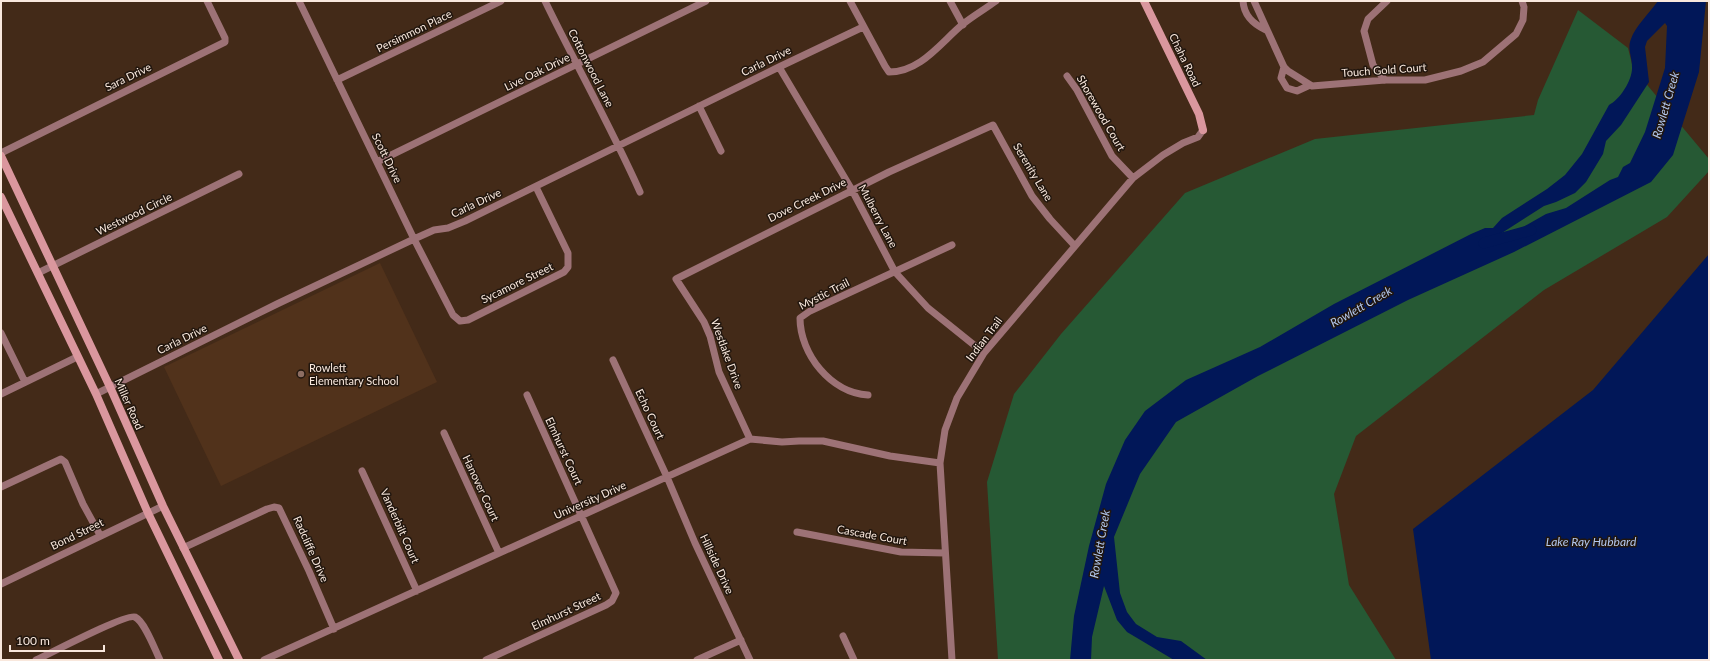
<svg xmlns="http://www.w3.org/2000/svg" width="1710" height="661" font-family="Lato,sans-serif">
<rect width="100%" height="100%" fill="#432a18"/>
<path fill="#51321b" d="M 380,263 L 437,382 L 221,486 L 164,367 Z"/>
<path fill="#265934" d="M 1578,10 L 1628,48 L 1633,68 L 1709,159 L 1709,171 L 1667,217 L 1544,290 L 1356,436 L 1334,494 L 1349,585 L 1396,660 L 998,660 L 987,482 L 1014,394 L 1061,334 L 1185,193 L 1315,139 L 1534,115 L 1538,100 Z"/>
<path fill="#011758" fill-rule="evenodd" d="M 1658,1 L 1706,1 L 1699,72 L 1673,155 L 1651,182 L 1514,252 L 1408,300 L 1258,376 L 1176,422 L 1140,474 L 1114,537 L 1120,593 L 1127,612 L 1136,624 L 1157,637 L 1181,641 L 1207,660 L 1174,660 L 1127,632 L 1117,620 L 1104,586 L 1092,637 L 1091,660 L 1070,660 L 1074,616 L 1089,546 L 1106,484 L 1125,440 L 1145,411 L 1186,380 L 1260,347 L 1334,304 L 1471,234 L 1485,228 L 1493,228 L 1502,218 L 1547,189 L 1565,175 L 1582,154 L 1609,105 C 1620,100 1633,79 1632,67 C 1632,56 1627,49 1631,39 C 1635,27 1650,12 1658,1 ZM 1665,23 L 1667,26 L 1665,68 L 1645,132 L 1630,163 L 1623,167 L 1618,177 L 1610,180 L 1566,208 L 1546,214 L 1518,230 L 1517,237 L 1513,239 L 1494,238 L 1544,206 L 1556,202 L 1575,193 L 1586,182 L 1603,154 L 1606,141 L 1621,125 L 1649,82 L 1645,47 L 1647,41 Z
M 1709,254 L 1709,660 L 1431,660 L 1413,529 L 1593,390 Z"/>
<g fill="none" stroke-linecap="round" stroke-linejoin="round">
<path stroke="#011758" stroke-width="11" d="M 1484,243 L 1531,230"/>
<path stroke="#9d7276" stroke-width="7" d="M 299,1 L 414,239 L 453,315 L 460,321 L 468,320 L 564,272 L 568,267 L 568,253 L 536,187
M 545,1 C 576,65 611,127 640,192
M 850,1 L 885,66 L 889,72 C 921,72 941,42 963,24 C 973,16 985,9 996,1
M 950,1 L 963,25
M 1243,1 C 1244,16 1253,24 1266,30
M 1254,1 L 1284,67 L 1288,71 L 1312,86 L 1385,80 L 1425,80 L 1461,71 L 1483,62 L 1516,34 L 1523,20 L 1524,7 L 1522,1
M 779,67 L 852,190 L 895,272 L 928,308 L 984,353
M 1284,67 L 1281,78 L 1287,88 L 1297,91 L 1310,85
M 1067,76 L 1077,90 L 1112,156 L 1133,178
M 337,80 L 501,1
M 1385,80 L 1373,65 L 1364,31 L 1368,19 L 1387,1
M 699,106 L 721,151
M 1,153 L 225,42 L 225,38 L 207,1
M 377,162 L 706,1
M 38,273 L 239,174
M 1,333 L 25,382
M 613,360 L 667,477 L 695,543 L 750,660
M 1,394 L 77,357
M 96,394 L 277,304 L 414,239 L 434,230 L 448,228 L 465,221 L 779,67 L 863,27
M 868,395 C 831,393 800,354 800,318 L 810,311 L 952,245
M 444,433 L 499,553
M 750,439 L 719,372 L 710,336 L 704,322 L 676,279 L 889,172 L 993,125 L 1032,196 L 1050,219 L 1074,245
M 362,471 L 417,591
M 1,487 L 61,459 L 65,462 L 83,504 L 100,535
M 797,532 L 901,552 L 945,553
M 183,548 L 267,509 L 274,507 L 279,508 L 309,571 L 334,629
M 1,584 L 163,506
M 843,636 L 854,660
M 36,660 C 49,654 127,613 135,617 C 145,622 155,650 160,660
M 264,660 L 750,439 L 782,442 L 799,441 L 823,441 L 890,456 L 940,463
M 486,660 L 606,605 L 612,601 L 616,593 L 527,395
M 697,660 L 741,640
M 952,660 L 940,463 L 945,430 L 957,398 L 984,353 L 1133,178 L 1163,155 L 1183,143 L 1198,137 L 1203,130"/>
<path stroke="#da979e" stroke-width="8" d="M 1144,1 L 1199,114 L 1203,130
M 1,156 L 110,387 L 163,506 L 239,660
M 1,197 L 96,394 L 148,513 L 219,660"/>
</g>
<circle fill="#8d6e63" stroke="#21160e" stroke-width="1.5" cx="301" cy="374" r="4"/>
<g text-anchor="middle" stroke-width="3" stroke-linejoin="round" paint-order="stroke">
<g font-size="11" fill="#f9e8dd" stroke="#21160e">
<text transform="translate(414 31) rotate(-26)" y="4">Persimmon Place</text>
<text transform="translate(1185 60) rotate(64)" y="4">Chaha Road</text>
<text transform="translate(766 61) rotate(-26)" y="4">Carla Drive</text>
<text transform="translate(591 68) rotate(63)" y="4">Cottonwood Lane</text>
<text transform="translate(1384 70) rotate(-4)" y="4">Touch Gold Court</text>
<text transform="translate(537 72) rotate(-26)" y="4">Live Oak Drive</text>
<text transform="translate(128 77) rotate(-26)" y="4">Sara Drive</text>
<text transform="translate(1101 113) rotate(60)" y="4">Shorewood Court</text>
<text transform="translate(387 158) rotate(64)" y="4">Scott Drive</text>
<text transform="translate(1033 172) rotate(59)" y="4">Serenity Lane</text>
<text transform="translate(807 200) rotate(-26)" y="4">Dove Creek Drive</text>
<text transform="translate(476 203) rotate(-25)" y="4">Carla Drive</text>
<text transform="translate(134 214) rotate(-26)" y="4">Westwood Circle</text>
<text transform="translate(878 216) rotate(62)" y="4">Mulberry Lane</text>
<text transform="translate(517 283) rotate(-26)" y="4">Sycamore Street</text>
<text transform="translate(824 294) rotate(-27)" y="4">Mystic Trail</text>
<text transform="translate(182 339) rotate(-26)" y="4">Carla Drive</text>
<text transform="translate(984 339) rotate(-53)" y="4">Indian Trail</text>
<text transform="translate(727 354) rotate(70)" y="4">Westlake Drive</text>
<text transform="translate(129 404) rotate(66)" y="4">Miller Road</text>
<text transform="translate(650 414) rotate(65)" y="4">Echo Court</text>
<text transform="translate(564 451) rotate(65)" y="4">Elmhurst Court</text>
<text transform="translate(481 488) rotate(65)" y="4">Hanover Court</text>
<text transform="translate(590 500) rotate(-24)" y="4">University Drive</text>
<text transform="translate(400 526) rotate(66)" y="4">Vanderbilt Court</text>
<text transform="translate(77 534) rotate(-26)" y="4">Bond Street</text>
<text transform="translate(872 535) rotate(10)" y="4">Cascade Court</text>
<text transform="translate(311 549) rotate(66)" y="4">Radcliffe Drive</text>
<text transform="translate(717 564) rotate(65)" y="4">Hillside Drive</text>
<text transform="translate(566 611) rotate(-25)" y="4">Elmhurst Street</text>
</g>
<g font-size="11" fill="#f9e8dd" stroke="#21160e" text-anchor="start">
<text x="309" y="372">Rowlett<tspan x="309" dy="13">Elementary School</tspan></text>
</g>
<g font-size="12" font-style="italic" fill="#b2c7ee" stroke="#21160e">
<text transform="translate(1666 105) rotate(-74)" y="4">Rowlett Creek</text>
<text transform="translate(1361 307) rotate(-30)" y="4">Rowlett Creek</text>
<text x="1591" y="546">Lake Ray Hubbard</text>
<text transform="translate(1100 544) rotate(-80)" y="4">Rowlett Creek</text>
</g>
</g>
<rect width="1710" height="661" fill="none" stroke="#f9e8dd" stroke-width="4"/>
<path d="M10 645v6h94v-6" fill="none" stroke="#f9e8dd" stroke-width="2"/>
<text x="16" y="645" font-size="12" fill="#f9e8dd" stroke="#21160e" stroke-width="3" paint-order="stroke">100 m</text>
</svg>
